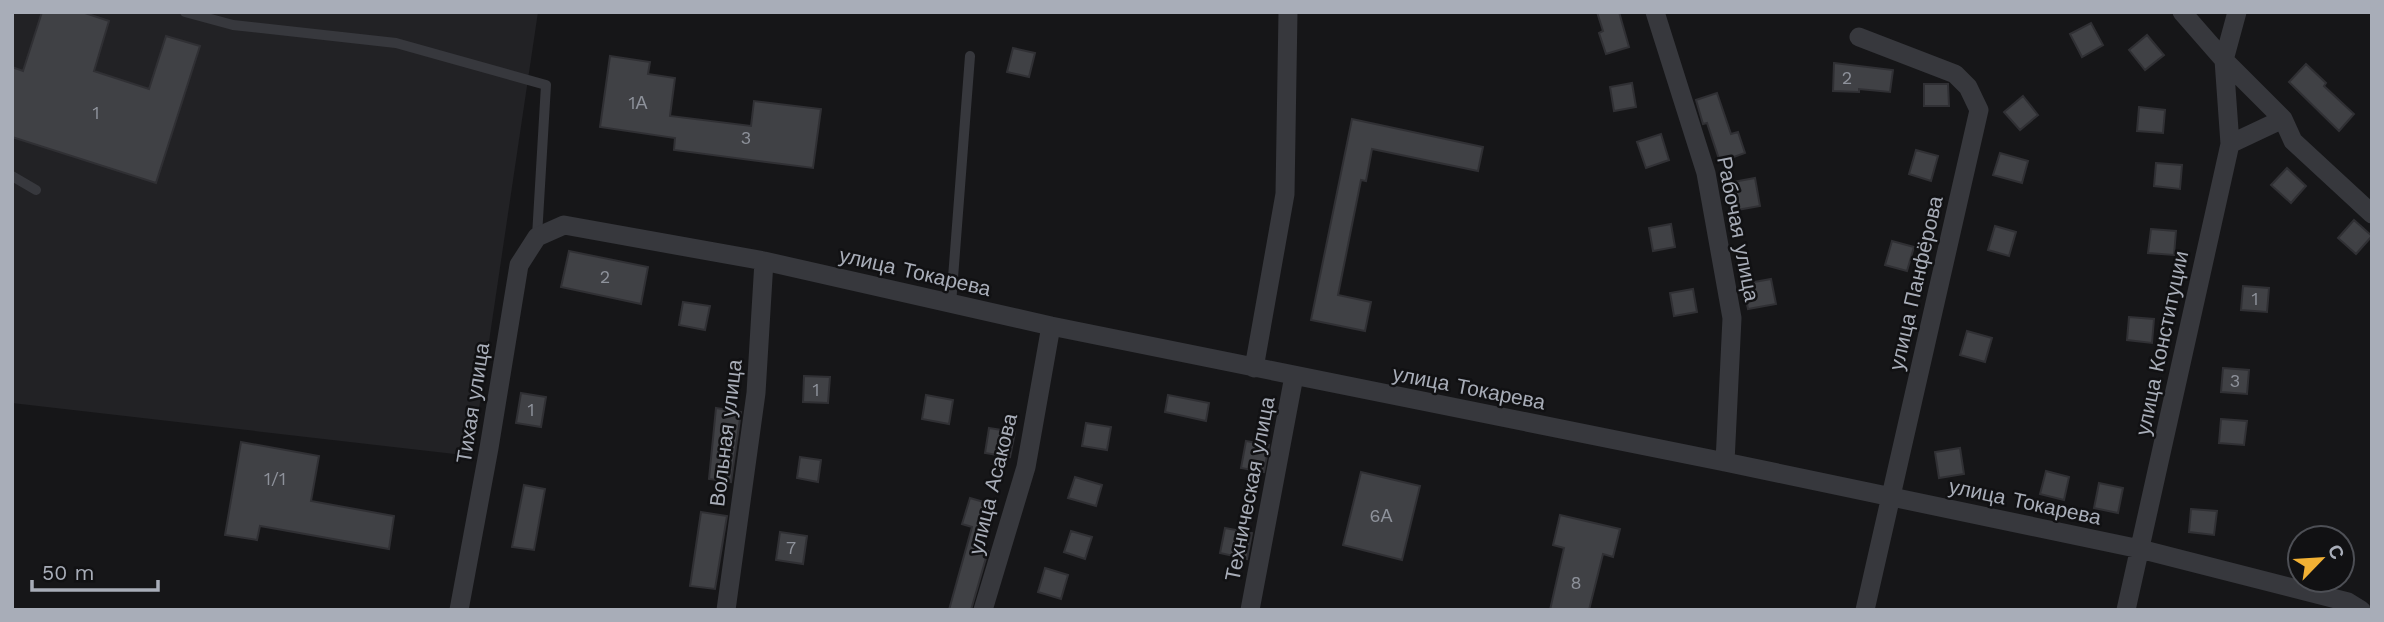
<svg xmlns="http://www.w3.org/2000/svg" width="2384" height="622" font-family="'Work Sans',sans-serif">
<rect width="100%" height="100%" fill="#161618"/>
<path fill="#222225" d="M 12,12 L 538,12 L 472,456 L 12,403 Z"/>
<path fill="#404145" stroke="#303034" stroke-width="2" d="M 42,12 L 82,12 L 109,21 L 94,71 L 149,89 L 166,36 L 200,46 L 156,183 L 12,137 L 12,67 L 23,71 Z
M 1597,12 L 1619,12 L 1629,47 L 1606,54 L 1599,33 L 1603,31 Z
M 2091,23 L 2103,45 L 2082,57 L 2070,34 Z
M 2147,35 L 2164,55 L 2145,70 L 2129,50 Z
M 1013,48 L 1035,53 L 1029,77 L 1007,72 Z
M 610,56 L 650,62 L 648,74 L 675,78 L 670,116 L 751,126 L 754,101 L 821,109 L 813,168 L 674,150 L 675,138 L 600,127 Z
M 1834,63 L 1893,70 L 1890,92 L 1859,89 L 1859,92 L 1833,91 Z
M 2306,64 L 2326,83 L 2324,86 L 2354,114 L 2339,131 L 2289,82 Z
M 1632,83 L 1636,107 L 1614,111 L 1610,87 Z
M 1924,84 L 1948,84 L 1949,106 L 1924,106 Z
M 1717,93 L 1731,134 L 1738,132 L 1745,153 L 1720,162 L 1707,123 L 1703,124 L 1696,100 Z
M 2023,96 L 2038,115 L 2020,130 L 2004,112 Z
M 2139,107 L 2165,110 L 2163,133 L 2137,131 Z
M 1352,119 L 1483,147 L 1478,171 L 1372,149 L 1366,181 L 1361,180 L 1338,295 L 1371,302 L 1365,331 L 1311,320 Z
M 1661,134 L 1669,160 L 1646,168 L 1637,142 Z
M 1916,150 L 1938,156 L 1931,181 L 1909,174 Z
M 2000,153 L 2028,161 L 2022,183 L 1993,175 Z
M 2156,163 L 2182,165 L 2180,189 L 2154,186 Z
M 2287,168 L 2306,186 L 2291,203 L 2271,185 Z
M 1755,178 L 1760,206 L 1737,210 L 1733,182 Z
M 2354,220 L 2372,236 L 2356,254 L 2338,238 Z
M 1671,224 L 1675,247 L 1653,251 L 1649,228 Z
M 1995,226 L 2016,232 L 2009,256 L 1988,250 Z
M 2151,229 L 2176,231 L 2174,255 L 2148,253 Z
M 1892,241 L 1914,247 L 1907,271 L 1885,265 Z
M 569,251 L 648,267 L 641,304 L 561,287 Z
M 1771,279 L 1776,304 L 1748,309 L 1743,284 Z
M 2243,286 L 2269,288 L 2267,312 L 2241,310 Z
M 1693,289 L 1697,312 L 1674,316 L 1670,293 Z
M 683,302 L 710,306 L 705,330 L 679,325 Z
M 2129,317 L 2154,319 L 2152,343 L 2127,340 Z
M 1967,331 L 1992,338 L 1985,362 L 1960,355 Z
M 2223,368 L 2249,370 L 2247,394 L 2221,392 Z
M 804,376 L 830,377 L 828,403 L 803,402 Z
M 521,393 L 546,397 L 541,427 L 516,423 Z
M 926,395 L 953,400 L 949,424 L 922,419 Z
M 1168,395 L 1209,403 L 1206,421 L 1165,412 Z
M 716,408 L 741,412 L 731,482 L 709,479 Z
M 2221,419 L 2247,421 L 2244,445 L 2219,443 Z
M 1086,423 L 1111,427 L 1107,450 L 1082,446 Z
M 989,428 L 1015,432 L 1010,457 L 985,453 Z
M 1246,441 L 1269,445 L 1264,472 L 1241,468 Z
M 241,442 L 319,456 L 311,501 L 394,516 L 389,549 L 260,526 L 257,540 L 225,535 Z
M 1960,448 L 1964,474 L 1939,478 L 1935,452 Z
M 800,457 L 821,460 L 818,482 L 797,478 Z
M 2046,471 L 2069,477 L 2064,500 L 2040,494 Z
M 1361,472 L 1420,486 L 1402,560 L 1343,545 Z
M 1075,477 L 1102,485 L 1096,506 L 1068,498 Z
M 2099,483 L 2123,488 L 2118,513 L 2094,508 Z
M 524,485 L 545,489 L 534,550 L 512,547 Z
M 970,498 L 994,505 L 981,548 L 988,551 L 971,610 L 949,610 L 972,527 L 962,524 Z
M 2191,509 L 2217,511 L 2214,535 L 2189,532 Z
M 701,512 L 727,516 L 715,589 L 690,586 Z
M 1560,515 L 1620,529 L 1613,557 L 1603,554 L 1589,610 L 1550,610 L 1564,548 L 1553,545 Z
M 1225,528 L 1252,533 L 1247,559 L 1220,553 Z
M 1071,531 L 1092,537 L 1085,559 L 1064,552 Z
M 780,532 L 807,536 L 803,564 L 776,560 Z
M 1045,568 L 1068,575 L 1061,599 L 1038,592 Z"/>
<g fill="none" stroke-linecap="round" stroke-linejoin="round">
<path stroke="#37383d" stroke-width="10" d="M 185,12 L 233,25 L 396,43 L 546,85 L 537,236
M 12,176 L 36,190
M 951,304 L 970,56"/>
<path stroke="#37383d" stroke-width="19" d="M 1655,12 L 1706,173 L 1732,318 L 1725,462
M 2182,12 L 2224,60 L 2283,119 L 2293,141 L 2372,214
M 1859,37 L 1955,74 L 1968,87 L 1979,110 L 1865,610
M 2230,144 L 2224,60 L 2237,12
M 1254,368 L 1285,194 L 1288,12
M 459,610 L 489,448 L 519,265 L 537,237 L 564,225 L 764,261 L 1051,326 L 1725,462 L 2140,549 L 2348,602 L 2361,610
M 726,610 L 756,393 L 764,261
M 983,610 L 1026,467 L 1051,326
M 1250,610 L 1294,376
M 2126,610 L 2230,144 L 2283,119"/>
</g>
<g text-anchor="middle" stroke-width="5" stroke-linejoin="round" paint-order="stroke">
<g font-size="18" fill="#8e929b">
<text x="1847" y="84">2</text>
<text x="638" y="109">1А</text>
<text x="96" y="119">1</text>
<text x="746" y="144">3</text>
<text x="605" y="283">2</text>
<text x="2255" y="305">1</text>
<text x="2235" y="387">3</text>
<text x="816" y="396">1</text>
<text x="531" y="416">1</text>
<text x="275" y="485">1/1</text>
<text x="1381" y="522">6А</text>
<text x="791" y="554">7</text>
<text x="1576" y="589">8</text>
</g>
<g font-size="21" fill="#a8adb8" stroke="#111113">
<text transform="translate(1738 229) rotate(79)" y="7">Рабочая улица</text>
<text transform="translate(915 272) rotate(13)" y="7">улица Токарева</text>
<text transform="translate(1916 283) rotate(-77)" y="7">улица Панфёрова</text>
<text transform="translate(2162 343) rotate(-78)" y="7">улица Конституции</text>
<text transform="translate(1469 388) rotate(11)" y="7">улица Токарева</text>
<text transform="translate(473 403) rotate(-81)" y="7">Тихая улица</text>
<text transform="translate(726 433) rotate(-83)" y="7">Вольная улица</text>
<text transform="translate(993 484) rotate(-76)" y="7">улица Асакова</text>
<text transform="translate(1250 489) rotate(-79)" y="7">Техническая улица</text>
<text transform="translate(2025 502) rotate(12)" y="7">улица Токарева</text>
</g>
</g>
<rect width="2384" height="622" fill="none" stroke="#a8adb8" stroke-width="28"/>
<g transform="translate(2321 559) rotate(65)"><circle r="33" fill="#111113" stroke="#4d4f55" stroke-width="2"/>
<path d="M0-5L12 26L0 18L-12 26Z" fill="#f2b134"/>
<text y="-10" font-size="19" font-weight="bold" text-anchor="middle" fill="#a8adb8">С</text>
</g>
<path d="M32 580v10h126v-10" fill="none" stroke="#a8adb8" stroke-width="3.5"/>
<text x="42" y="580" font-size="21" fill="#a8adb8" stroke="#111113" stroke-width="5" paint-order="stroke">50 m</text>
</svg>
